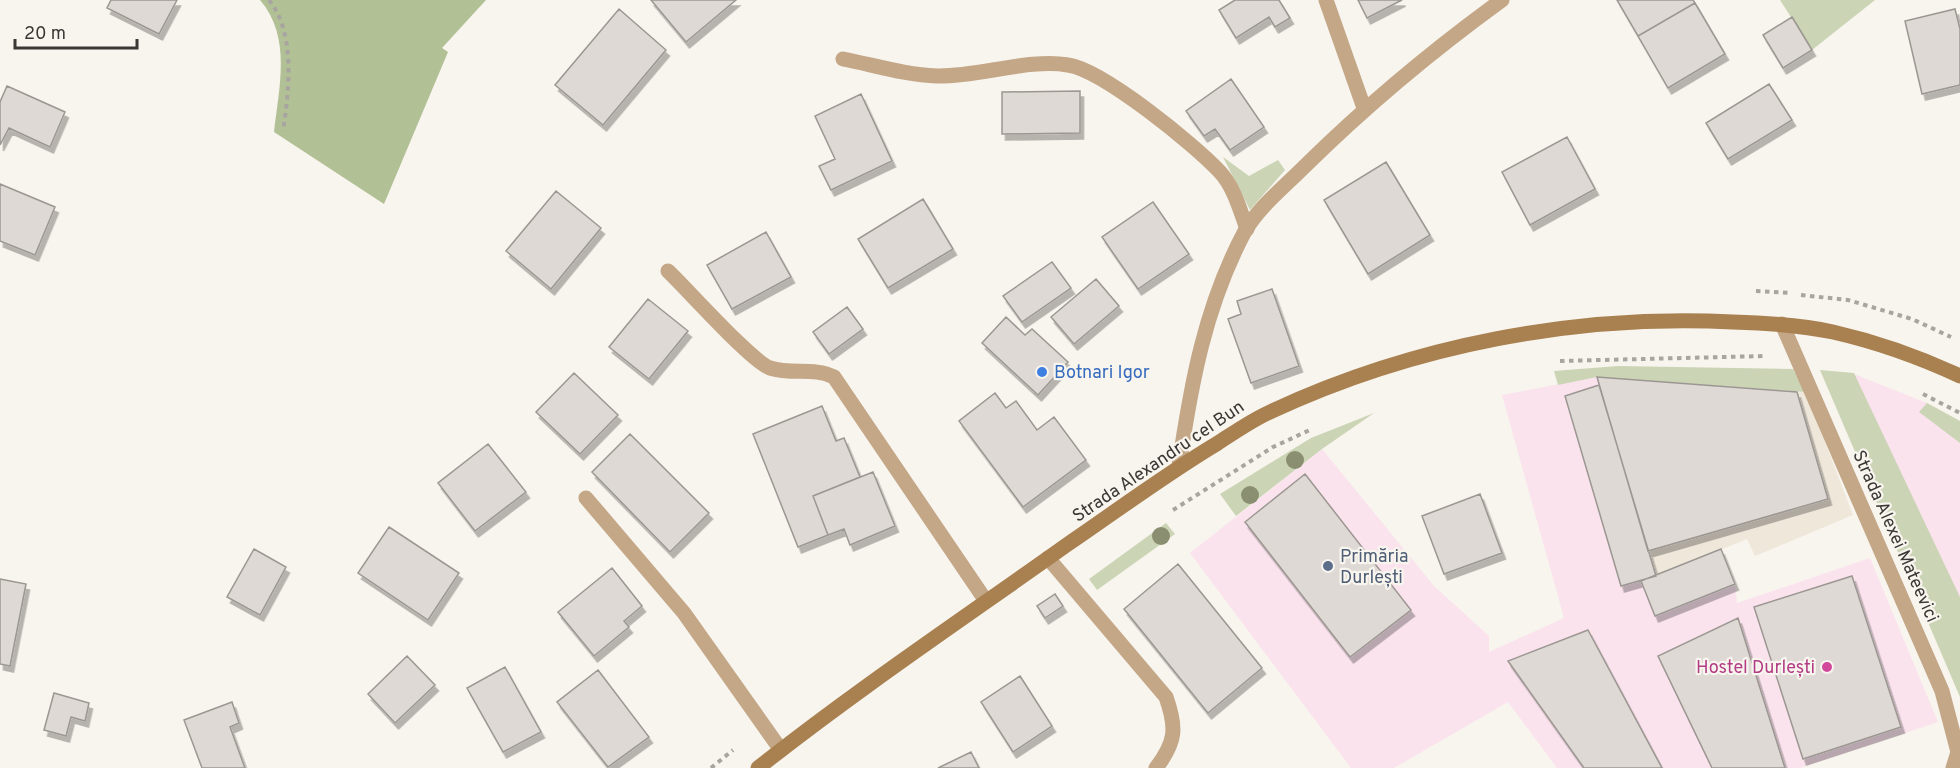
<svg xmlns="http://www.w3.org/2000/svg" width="1960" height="768" font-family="Overpass,sans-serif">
<defs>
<filter id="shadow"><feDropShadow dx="3.5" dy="6" stdDeviation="0" flood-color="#0004"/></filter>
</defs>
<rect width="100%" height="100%" fill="#f8f4ee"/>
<path fill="#fbe3ee" d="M 1841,372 L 1854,374 L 1927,403 L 1960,421 L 1960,641 Z
M 1597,377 L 1721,549 L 1735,584 L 1737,603 L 1870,558 L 1938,722 L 1800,768 L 1557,768 L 1508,702 L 1394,768 L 1351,768 L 1190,553 L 1322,449 L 1434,586 L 1489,636 L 1489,652 L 1564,618 L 1502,395 Z"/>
<path fill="#efe7da" d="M 1597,377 L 1806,392 L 1853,515 L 1755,556 L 1747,539 L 1656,576 Z"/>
<path fill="#cbd5b5" d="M 1780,0 L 1875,0 L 1812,50 Z
M 1223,157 L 1249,176 L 1278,160 L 1285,170 L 1250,210 Z
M 1618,366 L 1793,369 L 1806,392 L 1597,377 L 1558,385 L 1554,371 Z
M 1820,370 L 1854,373 L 1960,597 L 1960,697 Z
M 1927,403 L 1960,421 L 1960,443 L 1919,412 Z
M 1374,413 L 1322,449 L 1236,516 L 1220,494 L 1311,438 Z
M 1166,523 L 1175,534 L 1097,590 L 1089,579 Z"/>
<path fill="#b2c095" d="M 260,0 L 486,0 L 442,48 L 448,52 L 384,204 L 274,132 C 279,88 292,37 260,0 Z"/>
<path fill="#ded9d4" stroke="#9c9792" stroke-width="1.5" filter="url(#shadow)" d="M 111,0 L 177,0 L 159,34 L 107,8 Z
M 651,0 L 736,0 L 686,42 Z
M 1235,0 L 1279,0 L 1290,18 L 1275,27 L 1269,17 L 1236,38 L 1219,10 Z
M 1358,0 L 1402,0 L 1367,18 Z
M 1617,0 L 1693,0 L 1695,3 L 1638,36 Z
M 1695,3 L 1725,54 L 1668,88 L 1638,36 Z
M 619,9 L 666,50 L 603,125 L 555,85 Z
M 1955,9 L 1960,29 L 1960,85 L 1922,94 L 1905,21 Z
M 1792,17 L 1812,50 L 1783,68 L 1763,35 Z
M 1231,79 L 1264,127 L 1230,150 L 1215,129 L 1204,136 L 1186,111 Z
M 1769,84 L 1792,120 L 1728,159 L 1706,123 Z
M 7,86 L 65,112 L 50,147 L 9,128 L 0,145 L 0,102 Z
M 1080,91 L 1080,133 L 1002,134 L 1002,92 Z
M 861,94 L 892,161 L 831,190 L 819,166 L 835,159 L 815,116 Z
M 1567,137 L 1595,189 L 1530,225 L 1502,172 Z
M 1386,162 L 1430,235 L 1368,274 L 1324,200 Z
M 0,184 L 55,207 L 35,255 L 0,241 Z
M 556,191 L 601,228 L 551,289 L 506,251 Z
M 923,199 L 953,249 L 888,288 L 858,239 Z
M 1153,202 L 1189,254 L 1138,289 L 1102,237 Z
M 766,232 L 791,277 L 732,309 L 707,265 Z
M 1052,262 L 1071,288 L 1022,322 L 1003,296 Z
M 1096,279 L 1119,306 L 1074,344 L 1051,317 Z
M 1272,289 L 1299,366 L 1251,383 L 1228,319 L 1241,314 L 1237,301 Z
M 648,299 L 688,331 L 649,379 L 609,347 Z
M 847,307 L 863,329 L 829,354 L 813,332 Z
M 1006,317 L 1025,335 L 1032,329 L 1068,362 L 1038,395 L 982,343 Z
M 574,373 L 618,415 L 580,454 L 536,412 Z
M 1597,377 L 1797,392 L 1828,499 L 1648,551 Z
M 1599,385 L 1656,576 L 1621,586 L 1565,396 Z
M 995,393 L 1006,408 L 1016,401 L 1037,430 L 1054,417 L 1086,460 L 1023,507 L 959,421 Z
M 822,406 L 836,441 L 844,438 L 860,477 L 813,496 L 828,535 L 798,547 L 753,434 Z
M 630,434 L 709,513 L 670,552 L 592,472 Z
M 488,444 L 526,492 L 475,531 L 438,483 Z
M 873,472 L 895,526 L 850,545 L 844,529 L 828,535 L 813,496 Z
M 1305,474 L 1411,610 L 1350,657 L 1245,522 Z
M 1480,494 L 1502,553 L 1444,574 L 1422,516 Z
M 389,527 L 459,573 L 428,620 L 358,573 Z
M 254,549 L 286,567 L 260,615 L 227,597 Z
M 1721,549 L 1735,584 L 1655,616 L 1641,581 Z
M 1178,564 L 1262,668 L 1208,713 L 1124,609 Z
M 612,568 L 642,606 L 624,621 L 629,627 L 594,656 L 558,612 Z
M 1852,576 L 1901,727 L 1803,759 L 1754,607 Z
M 0,579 L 26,584 L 10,666 L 0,664 Z
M 1055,594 L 1063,606 L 1045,618 L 1037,606 Z
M 1738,618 L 1785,768 L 1712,768 L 1658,656 Z
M 1588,630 L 1662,768 L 1584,768 L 1508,661 Z
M 407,656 L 435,685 L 395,723 L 368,694 Z
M 505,667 L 541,732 L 503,752 L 467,688 Z
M 598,670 L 649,737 L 608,767 L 557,702 Z
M 1020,676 L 1052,726 L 1013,752 L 981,702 Z
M 54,693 L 89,703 L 85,721 L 71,717 L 66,736 L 44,730 Z
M 232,702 L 239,723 L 230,727 L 245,768 L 202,768 L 184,720 Z
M 971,752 L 979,768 L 938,768 Z"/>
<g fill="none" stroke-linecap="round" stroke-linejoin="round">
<path stroke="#a8a5a0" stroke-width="4" stroke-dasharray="4.5 4.5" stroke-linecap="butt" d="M 269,0 C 296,33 289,92 283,131
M 1756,291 L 1790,293
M 1801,295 L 1848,300 L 1912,319 L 1951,337
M 1560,361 L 1765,356
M 1923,394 L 1960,413
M 1173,510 L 1273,447 L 1312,429
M 711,768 L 733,750"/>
<path stroke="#c3a787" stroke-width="15" d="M 1326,0 L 1364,108
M 843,59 C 874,65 905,75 937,76 C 978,77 1030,58 1068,65 C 1103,70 1195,145 1220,172 C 1234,187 1240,210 1247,229
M 668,271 C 688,290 750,360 770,368 C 792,375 814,367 834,377 L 986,601
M 586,498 L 684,613 L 781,750"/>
<path stroke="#c3a787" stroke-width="15" d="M 1782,324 L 1942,691 L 1958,752 L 1953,768
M 1179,466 C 1191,384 1205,306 1245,231 C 1259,207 1284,187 1304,167 C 1368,104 1429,53 1502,0
M 1048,558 L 1166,697 C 1177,728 1176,742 1156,768"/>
<path stroke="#a98150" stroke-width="15" d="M 758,768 C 858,689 964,618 1068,544 C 1118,510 1166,474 1218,443 C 1235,432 1252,420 1270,412 C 1413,345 1576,314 1733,322 C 1767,323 1801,325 1833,332 C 1877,342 1919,357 1960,376"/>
</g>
<g fill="#8b8f71">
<circle cx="1295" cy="460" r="9"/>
<circle cx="1250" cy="495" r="9"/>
<circle cx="1161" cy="536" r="9"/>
</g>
<circle fill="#3f7fe0" stroke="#f8f4ee" stroke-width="2" cx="1042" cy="372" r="6"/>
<circle fill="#5c6f8a" stroke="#f8f4ee" stroke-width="2" cx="1328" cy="566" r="6"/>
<circle fill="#d1479c" stroke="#f8f4ee" stroke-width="2" cx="1827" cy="667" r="6"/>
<g text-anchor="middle" stroke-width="4.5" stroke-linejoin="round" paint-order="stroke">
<g font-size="18" fill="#366cbe" stroke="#f8f4ee" text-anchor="start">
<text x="1054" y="378">Botnari Igor</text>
</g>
<g font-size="18" fill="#393835" stroke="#f8f4ee">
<text transform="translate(1158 461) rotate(-34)" y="6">Strada Alexandru cel Bun</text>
<text transform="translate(1896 536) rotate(66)" y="6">Strada Alexei Mateevici</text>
</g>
<g font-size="18" fill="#4e5e75" stroke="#f8f4ee" text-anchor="start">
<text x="1340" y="562">Primăria<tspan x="1340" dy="21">Durlești</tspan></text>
</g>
<g font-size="18" fill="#b23c85" stroke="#f8f4ee" text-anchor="end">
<text x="1815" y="673">Hostel Durlești</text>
</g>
</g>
<path d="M15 39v9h122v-9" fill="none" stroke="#393835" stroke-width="3"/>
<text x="24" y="39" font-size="18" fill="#393835" stroke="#f8f4ee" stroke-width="4.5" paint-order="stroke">20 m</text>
</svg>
